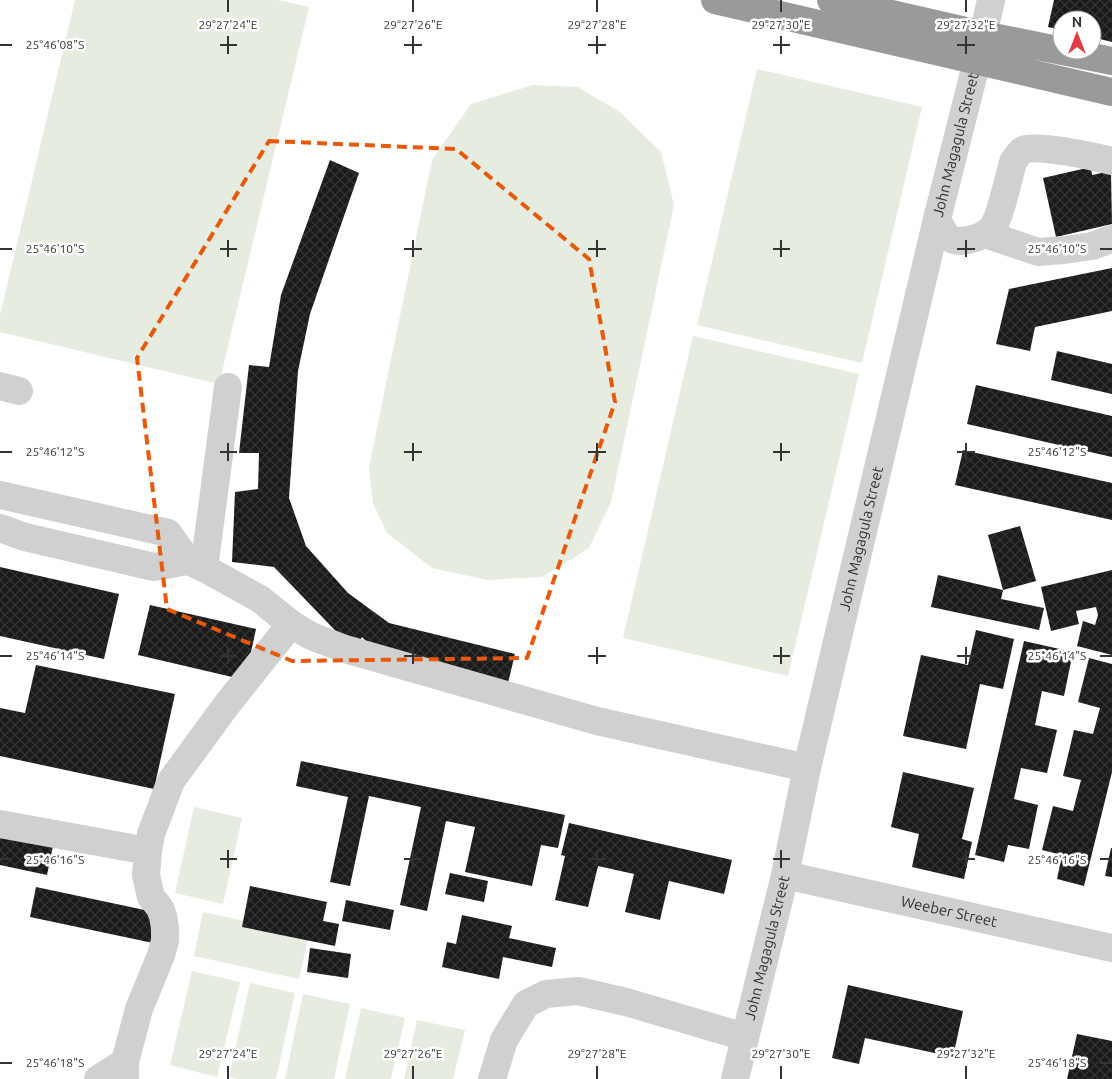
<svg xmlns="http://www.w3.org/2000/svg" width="1112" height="1079" font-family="Ubuntu,sans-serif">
<defs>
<pattern id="building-cross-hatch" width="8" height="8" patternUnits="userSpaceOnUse" patternTransform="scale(1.25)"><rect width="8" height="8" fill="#1a1a1a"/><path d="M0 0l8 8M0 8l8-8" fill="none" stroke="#333"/></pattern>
</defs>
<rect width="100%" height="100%" fill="#fff"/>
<path fill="#e6ecdf" d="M 75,0 L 278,0 L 309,7 L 219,384 L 0,332 L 0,315 Z
M 757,69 L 922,107 L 862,363 L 697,325 Z
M 533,85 L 578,87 L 620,112 L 661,152 L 674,205 L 611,502 L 589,548 L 542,577 L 487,580 L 432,568 L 387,533 L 373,503 L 369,467 L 432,160 L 471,104 Z
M 693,336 L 859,374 L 788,676 L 623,638 Z
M 194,807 L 242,818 L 223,904 L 175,893 Z
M 203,912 L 309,935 L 299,979 L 194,956 Z
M 192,971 L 240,982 L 217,1077 L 170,1065 Z
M 250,983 L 295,993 L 276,1079 L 238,1079 L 229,1077 Z
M 303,994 L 350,1004 L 334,1079 L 285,1079 Z
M 361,1008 L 405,1018 L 391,1079 L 345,1079 Z
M 417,1020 L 465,1030 L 453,1079 L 404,1079 Z"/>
<path fill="url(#building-cross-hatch)" d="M 1054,0 L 1112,0 L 1112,42 L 1092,37 L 1092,20 L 1062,20 L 1062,30 L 1048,27 Z
M 330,160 L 359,173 L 310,314 L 298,371 L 289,498 L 306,546 L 348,593 L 389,623 L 515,654 L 507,687 L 375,650 L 362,637 L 354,650 L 274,567 L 232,562 L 235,492 L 258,489 L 259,453 L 239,453 L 249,365 L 269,367 L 281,295 Z
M 1091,167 L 1092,175 L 1111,171 L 1112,224 L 1056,237 L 1043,178 Z
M 1112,268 L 1112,311 L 1035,327 L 1030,351 L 996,344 L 1009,289 Z
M 1057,351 L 1112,364 L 1112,394 L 1051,380 Z
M 976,385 L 1112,416 L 1112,457 L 967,424 Z
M 963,450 L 1112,483 L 1112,520 L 955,485 Z
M 1020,526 L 1036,581 L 1003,590 L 988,535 Z
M 0,567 L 119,594 L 104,659 L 0,636 Z
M 1112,570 L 1112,655 L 1077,646 L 1083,621 L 1095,625 L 1098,615 L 1096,607 L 1076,611 L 1079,624 L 1051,631 L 1041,587 Z
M 938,575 L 1003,590 L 1001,599 L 1044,608 L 1039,630 L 931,607 Z
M 150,605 L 256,629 L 245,680 L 138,655 Z
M 976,630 L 1014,639 L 1003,689 L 980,684 L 966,749 L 903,736 L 921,655 L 968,665 Z
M 1024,641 L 1073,652 L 1064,696 L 1042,691 L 1035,725 L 1057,730 L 1047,773 L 1021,768 L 1014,799 L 1038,805 L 1029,849 L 1008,845 L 1004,862 L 975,855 Z
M 1089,658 L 1112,664 L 1112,772 L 1084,886 L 1057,879 L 1062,855 L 1042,850 L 1053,806 L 1073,811 L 1081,780 L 1063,776 L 1074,730 L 1093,734 L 1100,708 L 1078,702 Z
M 36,665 L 175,694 L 154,789 L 0,756 L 0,708 L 25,713 Z
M 301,761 L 565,815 L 558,848 L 541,845 L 532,886 L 465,872 L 475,827 L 446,821 L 427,911 L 400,905 L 421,807 L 369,796 L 350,886 L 330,882 L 348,797 L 296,786 Z
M 903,772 L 974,788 L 962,839 L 972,842 L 964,879 L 912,867 L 919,834 L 891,827 Z
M 569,823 L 732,860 L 724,894 L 669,881 L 660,920 L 625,912 L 634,874 L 598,866 L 588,907 L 555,900 L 565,856 L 561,855 Z
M 0,834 L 53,846 L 47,875 L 0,865 Z
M 1111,848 L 1112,848 L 1112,877 L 1105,876 Z
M 450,873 L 488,881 L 484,902 L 445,894 Z
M 250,886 L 327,902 L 323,921 L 339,924 L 335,946 L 242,927 Z
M 36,887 L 159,913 L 153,943 L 30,917 Z
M 346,900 L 394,910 L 390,930 L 342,921 Z
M 462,915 L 512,926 L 509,938 L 556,948 L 552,967 L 503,957 L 499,979 L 442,967 L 447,942 L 456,944 Z
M 310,948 L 351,954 L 348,978 L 307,972 Z
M 848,985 L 963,1011 L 953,1057 L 865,1038 L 859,1064 L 832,1058 Z
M 1077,1034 L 1112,1041 L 1112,1079 L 1067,1079 Z"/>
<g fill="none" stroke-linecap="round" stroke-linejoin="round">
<g stroke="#d0d0d0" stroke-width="28">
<path d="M 937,219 C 945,235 948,244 968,240 C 977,238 986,235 992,228 C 1000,219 1009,176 1013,162 C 1016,158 1019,152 1023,150 C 1038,144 1095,157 1112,161"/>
<path d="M 985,234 L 1038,252 L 1064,250 L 1092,246 L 1112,239"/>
<path d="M 0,386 L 19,391"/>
<path d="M 0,495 L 168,533 L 188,561"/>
<path d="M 0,528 L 25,537 L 154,567 L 188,561 L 204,568 L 260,599 L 291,624 L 311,636 L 345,649 L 597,721 L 807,768"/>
<path d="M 204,568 L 228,387"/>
<path d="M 0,824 L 148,851"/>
<path id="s1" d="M 785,875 L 1112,948"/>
<path d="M 98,1079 L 125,1062"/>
<path d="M 125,1079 L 125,1062 L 139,1009 L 161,955 L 165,941 L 165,928 L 163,916 L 160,908 L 151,897 L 146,875 L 148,851 L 151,834 L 171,781 L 225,707 L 291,624"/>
<path d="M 492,1079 L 504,1040 L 526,1004 L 546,994 L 578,991 L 626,1002 L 745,1037"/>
<path id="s2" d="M 735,1079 L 785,875 L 807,768 L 937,219 L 977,61 L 991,0"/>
</g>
<path stroke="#9a9a9a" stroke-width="28" d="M 715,0 L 1112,92
M 831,0 L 983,35 L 1112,61"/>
</g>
<path fill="none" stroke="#e8590c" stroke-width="4" stroke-dasharray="10 6" stroke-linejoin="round" d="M 269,141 L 456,149 L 589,259 L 615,402 L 527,658 L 292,661 L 167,609 L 137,358 Z"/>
<path fill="none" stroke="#333" stroke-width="2" d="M 228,0 L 228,12M 413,0 L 413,12M 597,0 L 597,12M 781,0 L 781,12M 966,0 L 966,12M 228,36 L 228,54M 413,36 L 413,54M 597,36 L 597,54M 781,36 L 781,54M 966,36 L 966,54M 0,45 L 12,45M 220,45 L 237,45M 404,45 L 422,45M 588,45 L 606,45M 773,45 L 790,45M 957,45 L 975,45M 228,240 L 228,257M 413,240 L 413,257M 597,240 L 597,257M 781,240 L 781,257M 966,240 L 966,257M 0,249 L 12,249M 220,249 L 237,249M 404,249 L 422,249M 588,249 L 606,249M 773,249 L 790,249M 957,249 L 975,249M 1100,249 L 1112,249M 228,443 L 228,461M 413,443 L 413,461M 597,443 L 597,461M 781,443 L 781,461M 966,443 L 966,461M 0,452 L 12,452M 220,452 L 237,452M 404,452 L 422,452M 588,452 L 606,452M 773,452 L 790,452M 957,452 L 975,452M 1100,452 L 1112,452M 228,647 L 228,664M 413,647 L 413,664M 597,647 L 597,664M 781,647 L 781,664M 966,647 L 966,664M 0,656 L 12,656M 220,656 L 237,656M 404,656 L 422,656M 588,656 L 606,656M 773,656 L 790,656M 957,656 L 975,656M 1100,656 L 1112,656M 228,850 L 228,868M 413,850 L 413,868M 597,850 L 597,868M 781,850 L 781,868M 966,850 L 966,868M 0,859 L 12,859M 220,859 L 237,859M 404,859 L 422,859M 588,859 L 606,859M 773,859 L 790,859M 957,859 L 975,859M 1100,859 L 1112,859M 0,1063 L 12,1063M 1100,1063 L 1112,1063M 228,1066 L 228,1079M 413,1066 L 413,1079M 597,1066 L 597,1079M 781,1066 L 781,1079M 966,1066 L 966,1079"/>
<g text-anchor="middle" stroke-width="5" stroke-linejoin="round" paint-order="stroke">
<g font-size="15" fill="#333" stroke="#fff">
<text dy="5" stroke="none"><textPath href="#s2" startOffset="960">John Magagula Street</textPath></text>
<text dy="5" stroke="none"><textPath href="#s2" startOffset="555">John Magagula Street</textPath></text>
<text dy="5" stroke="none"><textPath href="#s1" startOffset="168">Weeber Street</textPath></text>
<text dy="5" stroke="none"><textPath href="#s2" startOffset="135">John Magagula Street</textPath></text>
</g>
</g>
<g font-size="12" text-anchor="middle" fill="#333" stroke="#fff" stroke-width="5" stroke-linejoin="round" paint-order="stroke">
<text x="228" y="29">29°27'24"E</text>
<text x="413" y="29">29°27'26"E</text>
<text x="597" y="29">29°27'28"E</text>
<text x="781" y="29">29°27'30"E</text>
<text x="966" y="29">29°27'32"E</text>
<text x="55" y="49">25°46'08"S</text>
<text x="55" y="253">25°46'10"S</text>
<text x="1057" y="253">25°46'10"S</text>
<text x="55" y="456">25°46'12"S</text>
<text x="1057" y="456">25°46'12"S</text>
<text x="55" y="660">25°46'14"S</text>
<text x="1057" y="660">25°46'14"S</text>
<text x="55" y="864">25°46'16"S</text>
<text x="1057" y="864">25°46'16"S</text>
<text x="228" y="1058">29°27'24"E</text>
<text x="413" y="1058">29°27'26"E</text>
<text x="597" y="1058">29°27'28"E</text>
<text x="781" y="1058">29°27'30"E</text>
<text x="966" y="1058">29°27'32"E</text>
<text x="55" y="1067">25°46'18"S</text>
<text x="1057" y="1067">25°46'18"S</text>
</g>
<g transform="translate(1077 35)"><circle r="24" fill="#ffffff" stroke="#adadad"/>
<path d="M0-4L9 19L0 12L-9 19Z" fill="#e63946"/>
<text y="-8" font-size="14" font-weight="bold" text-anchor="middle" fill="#333333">N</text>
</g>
</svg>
